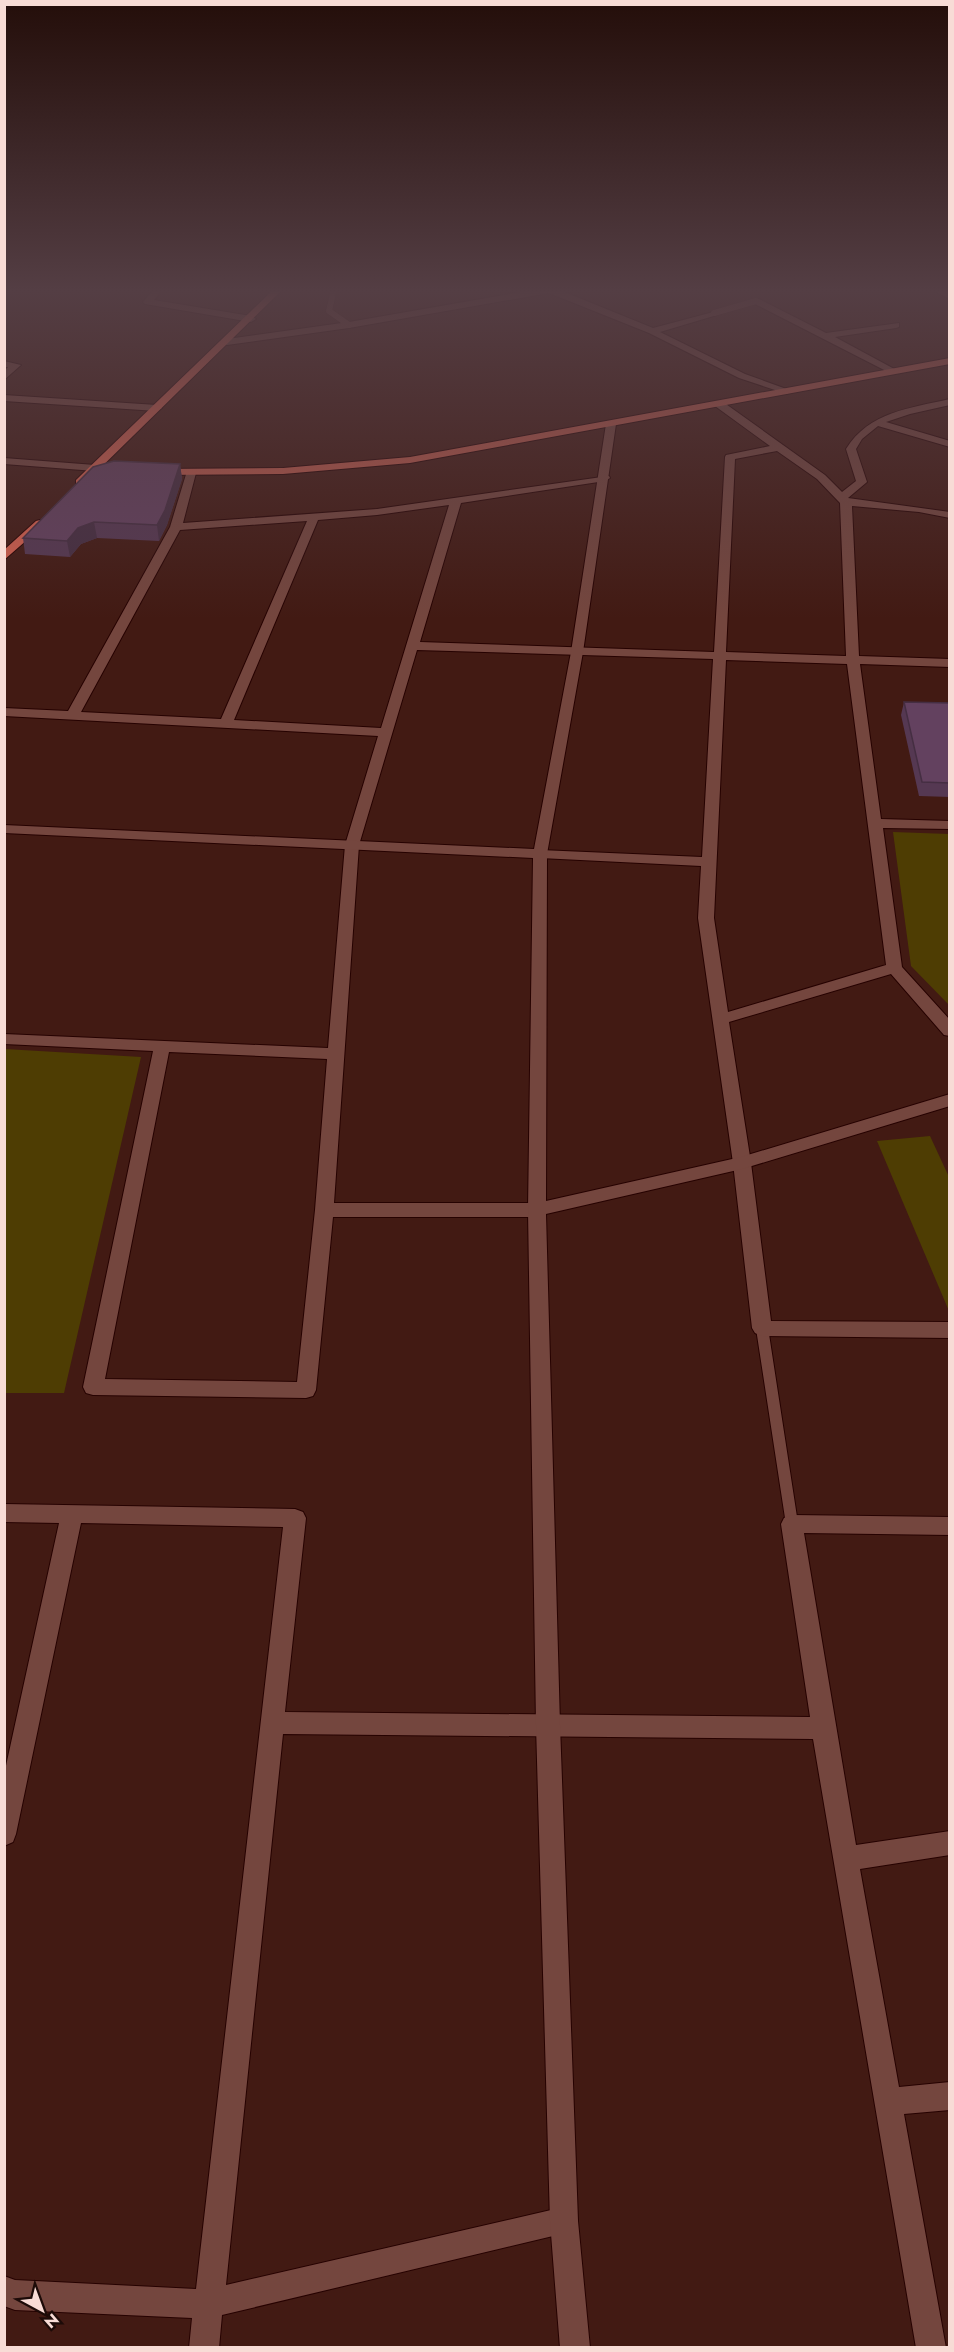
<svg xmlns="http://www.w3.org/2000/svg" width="954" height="2352" font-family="Jost,sans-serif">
<rect width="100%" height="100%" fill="#421a13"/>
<path fill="#4e3d03" d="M 893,832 L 949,834 L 949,1005 L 911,966 Z
M 5,1049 L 141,1057 L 64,1393 L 5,1393 Z
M 930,1136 L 949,1177 L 949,1311 L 877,1141 Z"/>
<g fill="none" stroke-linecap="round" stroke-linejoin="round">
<g stroke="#260201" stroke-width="7">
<path id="service-far1" d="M 334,289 L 329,311 L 349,325
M 714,313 L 756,301"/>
</g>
<g stroke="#260201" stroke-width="14">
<path id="service" d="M 762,1328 L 792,1524"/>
</g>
<g stroke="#260201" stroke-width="2">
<path id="minor" d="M 154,289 L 163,289 L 154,300 L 251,316 L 256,319 L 251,322 L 145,304 L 143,302 Z
M 538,289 L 557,289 L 653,328 L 717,311 L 717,315 L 660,332 L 745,374 L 792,391 L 787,394 L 739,378 L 649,333 L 549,293 L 349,328 L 227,345 L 222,342 L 227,339 L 349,322 Z
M 930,289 L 942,289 L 950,292 L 950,299 Z
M 753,299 L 759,299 L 826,333 L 899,323 L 899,327 L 896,328 L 835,337 L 898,371 L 890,373 L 753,303 Z
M 4,361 L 21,365 L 4,380 L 4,371 L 8,367 L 4,367 Z
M 4,395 L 157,405 L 162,408 L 157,411 L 4,401 Z
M 950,399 L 950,405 L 910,414 L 886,422 L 950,441 L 950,447 L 878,426 L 862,439 L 856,449 L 867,482 L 848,498 L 950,512 L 950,518 L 919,512 L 852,506 L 859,656 L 950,659 L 950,667 L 860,664 L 881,819 L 950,821 L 950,829 L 883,828 L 902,967 L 950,1020 L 950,1036 L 944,1035 L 891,974 L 729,1022 L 751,1163 L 771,1321 L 950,1322 L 950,1338 L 762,1336 L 755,1333 L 752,1328 L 733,1163 L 698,918 L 701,866 L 540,858 L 533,854 L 540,850 L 702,857 L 713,659 L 417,650 L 359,845 L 334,1203 L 537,1203 L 543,1205 L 546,1210 L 543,1215 L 537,1217 L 333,1217 L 316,1390 L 313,1396 L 306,1398 L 93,1395 L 86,1393 L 83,1387 L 153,1051 L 4,1044 L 4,1034 L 328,1048 L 345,845 L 378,736 L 4,716 L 4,708 L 68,711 L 170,527 L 187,471 L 195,471 L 196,473 L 183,523 L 377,509 L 609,476 L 610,478 L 605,481 L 461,503 L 420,642 L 714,652 L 725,457 L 726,455 L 770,446 L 715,406 L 715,402 L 723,402 L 825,475 L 842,492 L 856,481 L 846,449 C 869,412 910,408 950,399 ZM 777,451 L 817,479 L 840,503 L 846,656 L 726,652 L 735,459 ZM 449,505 L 381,728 L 234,720 L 318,520 L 377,515 ZM 307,521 L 221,719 L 81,712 L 180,530 ZM 726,660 L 847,664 L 886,965 L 728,1012 L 714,918 ZM 169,1052 L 327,1059 L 315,1210 L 297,1382 L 105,1379 Z
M 4,1504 L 295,1509 L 303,1512 L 306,1518 L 285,1712 L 810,1717 L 781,1524 L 784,1518 L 792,1515 L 950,1517 L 950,1535 L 804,1533 L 856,1845 L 950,1831 L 950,1855 L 860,1869 L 899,2087 L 950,2082 L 950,2110 L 904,2114 L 946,2348 L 916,2348 L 813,1739 L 283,1734 L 226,2285 L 564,2207 L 574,2211 L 578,2221 L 574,2231 L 222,2315 L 219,2348 L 189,2348 L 192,2318 L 15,2310 L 4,2306 L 4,2276 L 15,2280 L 196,2289 L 283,1527 L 81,1523 L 16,1834 L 13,1842 L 4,1846 L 4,1775 L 59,1523 L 4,1522 Z"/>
</g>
<g stroke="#260201" stroke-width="2">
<path id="tertiary" d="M 611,421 L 616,424 L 583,652 L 547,854 L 546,1201 L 741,1157 L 950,1094 L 950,1106 L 742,1169 L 546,1214 L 560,1725 L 578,2221 L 590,2348 L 560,2348 L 550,2221 L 536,1725 L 528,1210 L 533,858 L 4,833 L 4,825 L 534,849 L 571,652 L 606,424 Z
M 4,458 L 95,465 L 100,468 L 95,471 L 4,464 Z"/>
</g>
<g stroke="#260201" stroke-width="2">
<path id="primary" d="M 950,358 L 950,364 L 410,463 L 283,474 L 157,475 L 152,472 L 157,469 L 283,468 L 410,457 Z"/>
</g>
<g stroke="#260201" stroke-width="2">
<path id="trunk" d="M 274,289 L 283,289 L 84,484 L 76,484 L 76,480 Z
M 40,520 L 44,521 L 44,525 L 4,560 L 4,550 L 36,521 Z"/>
</g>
<use href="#service-far1" stroke="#74463e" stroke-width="6"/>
<use href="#service" stroke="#74463e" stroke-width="12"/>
<use href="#minor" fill="#74463e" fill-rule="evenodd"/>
<use href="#tertiary" fill="#74463e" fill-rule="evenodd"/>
<use href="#primary" fill="#bd5a4b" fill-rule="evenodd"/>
<use href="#trunk" fill="#d6614f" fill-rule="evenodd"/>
</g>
<path fill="#553852" d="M 180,464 L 182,479 L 167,525 L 159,541 L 97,538 L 81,544 L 70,557 L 25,554 L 23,538 Z
M 904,702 L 950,703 L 950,797 L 919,796 L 901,715 Z"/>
<path fill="#452e42" d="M 180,464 L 182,479 L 167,525 L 159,541 L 157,525 Z
M 94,522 L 97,538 L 81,544 L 70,557 L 67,541 L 78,528 Z"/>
<path fill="#63415f" stroke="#452e42" stroke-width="1.5" d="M 114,461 L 180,464 L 165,510 L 157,525 L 94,522 L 78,528 L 67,541 L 23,538 L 93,467 Z
M 904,702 L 950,703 L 950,783 L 922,782 Z"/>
<linearGradient id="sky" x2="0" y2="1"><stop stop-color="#240e0a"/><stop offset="0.47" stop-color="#543e44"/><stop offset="1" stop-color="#543e44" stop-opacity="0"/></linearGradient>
<rect width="954" height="619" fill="url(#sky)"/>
<rect width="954" height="2352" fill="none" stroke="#f8dcd6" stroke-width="12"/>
<g transform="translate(42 2310) rotate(139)" stroke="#1d0b08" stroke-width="4.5" paint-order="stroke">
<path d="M0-4.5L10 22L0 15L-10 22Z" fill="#f8dcd6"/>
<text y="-9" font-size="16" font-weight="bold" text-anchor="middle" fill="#f8dcd6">N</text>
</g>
</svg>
